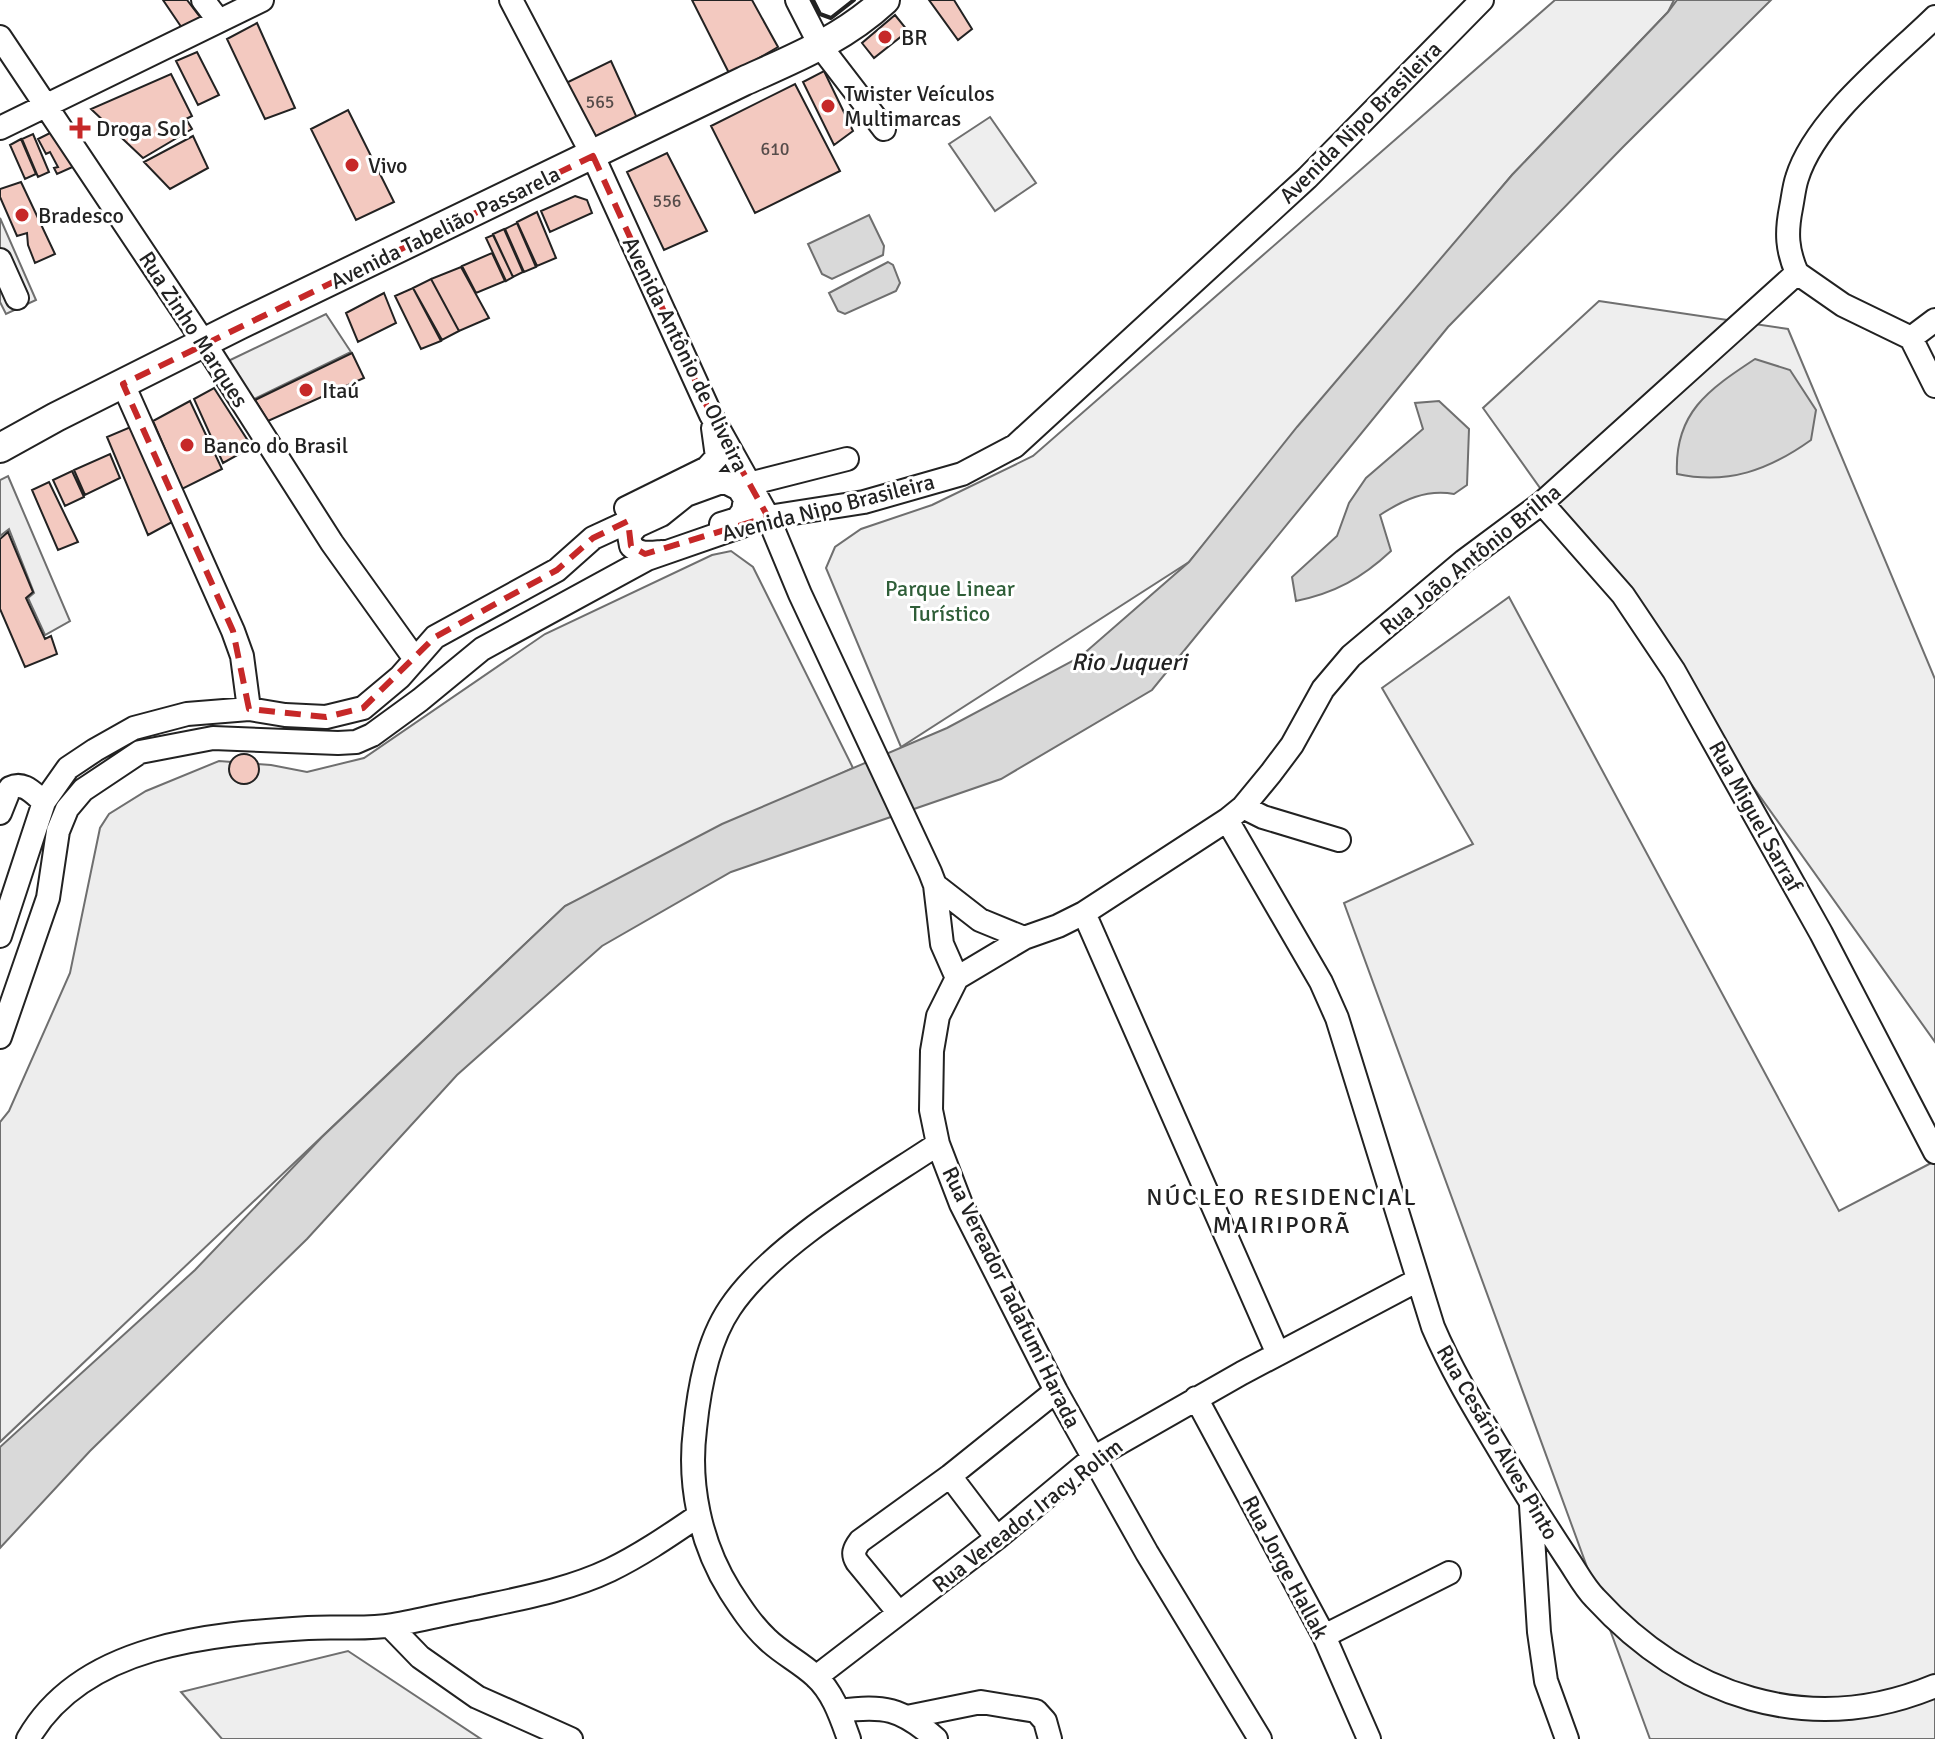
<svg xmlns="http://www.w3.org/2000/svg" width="1935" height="1739" font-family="Signika,sans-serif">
<rect width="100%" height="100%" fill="#fff"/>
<path fill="#eee" stroke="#6f6f6f" stroke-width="2" d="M 1555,0 L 1674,0 L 1668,12 L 1512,175 L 1189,562 L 901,747 L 826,568 L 835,547 L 861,529 L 932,505 L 1033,456 Z
M 990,117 L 1036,183 L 995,211 L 949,144 Z
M 1599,301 L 1788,329 L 1935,679 L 1935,1042 L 1483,408 Z
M 1509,597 L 1839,1211 L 1935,1161 L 1935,1739 L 1650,1739 L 1344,903 L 1473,844 L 1382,688 Z
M 348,1651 L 481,1739 L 222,1739 L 181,1692 Z"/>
<path fill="#ededed" stroke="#6f6f6f" stroke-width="2" d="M 0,218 L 36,300 L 6,314 L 0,302 Z
M 326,314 L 351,352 L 248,402 L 222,364 Z
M 8,476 L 70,621 L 45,635 L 28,598 L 34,593 L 9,529 L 0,536 L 0,480 Z
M 731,551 L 753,567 L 853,768 L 565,906 L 0,1442 L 0,1122 L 9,1111 L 70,973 L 100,828 L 109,814 L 146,791 L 219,761 L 271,765 L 307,772 L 364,758 L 545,634 L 712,555 Z"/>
<path fill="#d9d9d9" stroke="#6f6f6f" stroke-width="2" d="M 1677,0 L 1771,0 L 1623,147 L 1448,327 L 1152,690 L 1001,779 L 731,872 L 602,946 L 457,1075 L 307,1239 L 90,1451 L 0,1548 L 0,1447 L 195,1270 L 322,1137 L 565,906 L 722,824 L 947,728 L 1080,657 L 1189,562 L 1297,427 L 1512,175 L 1668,12 Z
M 869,215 L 884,246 L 883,255 L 832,279 L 822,274 L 808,244 Z
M 888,262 L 893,265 L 900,283 L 896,291 L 845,314 L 838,311 L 829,293 Z
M 1755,359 L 1790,370 L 1816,410 L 1811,440 C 1769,470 1728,485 1677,474 C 1674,413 1708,390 1755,359 Z
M 1439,401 L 1469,429 L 1467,485 L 1454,494 C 1426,489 1403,500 1380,515 L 1391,551 C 1362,578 1335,593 1296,601 L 1292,577 L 1337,536 L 1349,503 L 1366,478 L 1423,429 L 1415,403 Z"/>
<path fill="#f3c9c0" stroke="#222" stroke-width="2" d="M 163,0 L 187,0 L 203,21 L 184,31 Z
M 692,0 L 752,0 L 778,47 L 730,75 Z
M 929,0 L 954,0 L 972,29 L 958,40 Z
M 895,15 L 908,31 L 874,58 L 862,43 Z
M 257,23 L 295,108 L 265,119 L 227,39 Z
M 197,52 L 219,95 L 198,105 L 176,61 Z
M 611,61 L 637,118 L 595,139 L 562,85 Z
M 824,71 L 853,131 L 834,145 L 803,82 Z
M 171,74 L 192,116 L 186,119 L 192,129 L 143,158 L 91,109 Z
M 795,84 L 840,171 L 755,213 L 711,126 Z
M 348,110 L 394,202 L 356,220 L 311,129 Z
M 54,131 L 77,165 L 57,174 L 54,168 L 58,167 L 50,152 L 46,154 L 38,139 Z
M 33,134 L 49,172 L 38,177 L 22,139 Z
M 193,136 L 208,168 L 170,189 L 144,162 Z
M 21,139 L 36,174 L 25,179 L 10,145 Z
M 667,153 L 707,231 L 664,250 L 627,172 Z
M 21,182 L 55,254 L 35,263 L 28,245 L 27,233 L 17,236 L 0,197 L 0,189 Z
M 575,196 L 587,200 L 592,213 L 550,232 L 541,211 Z
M 537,212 L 556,258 L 537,266 L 517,222 Z
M 517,223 L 536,267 L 524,272 L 505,229 Z
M 504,229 L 523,272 L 513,277 L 493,234 Z
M 493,235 L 513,277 L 506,281 L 486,238 Z
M 492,253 L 505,281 L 476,293 L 462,266 Z
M 461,267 L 489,318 L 459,331 L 431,279 Z
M 431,279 L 459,331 L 442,340 L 413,288 Z
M 413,288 L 441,341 L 421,349 L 395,296 Z
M 384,293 L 396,323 L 358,342 L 346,313 Z
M 352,353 L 364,378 L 268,421 L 255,400 Z
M 214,388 L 252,447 L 223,463 L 194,399 Z
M 190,401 L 222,469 L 182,489 L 153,421 Z
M 133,426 L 174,521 L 148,535 L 107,437 Z
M 110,454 L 120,478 L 85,495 L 74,470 Z
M 72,471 L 84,497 L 65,506 L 53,480 Z
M 49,482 L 78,542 L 58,550 L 32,490 Z
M 8,532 L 33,592 L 26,598 L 45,639 L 51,636 L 57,654 L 25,667 L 0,609 L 0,539 Z
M229 769a15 15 0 1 1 30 0a15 15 0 1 1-30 0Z"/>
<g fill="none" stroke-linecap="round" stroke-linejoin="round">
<g stroke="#222" stroke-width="26">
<path id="minor" d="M 203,0 L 219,21
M 511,0 L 593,156 L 711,415 L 768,517 L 800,594 L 930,872 L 935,885 L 942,944 L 957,978
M 797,0 L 821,47 L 884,129
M 0,37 L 205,344 L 332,543 L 415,659
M 0,128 L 262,0
M 0,260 L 17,298
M 1797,273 C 1787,250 1786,233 1791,208 C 1793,198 1794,187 1797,178 C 1815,119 1891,60 1935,17
M 1797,273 L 1843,305 L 1911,338 L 1935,320
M 1911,338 L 1935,386
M 123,384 L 233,631 L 242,656 L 249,709
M 749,484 L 847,459
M 1542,503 L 1623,595 L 1674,671 L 1821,933 L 1935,1152
M 626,508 L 707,468 L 717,457 L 713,428
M 662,552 C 650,553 640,555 631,546 L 629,535 L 637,526 L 661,515 L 686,495
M 1243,807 L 1263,817 L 1339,840
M 0,813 L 10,788 C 24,781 33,793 44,802
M 1227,820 L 1321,982 L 1337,1018 L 1433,1327 C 1453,1374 1480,1417 1506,1461 C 1525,1494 1546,1526 1567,1558 C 1576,1571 1584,1587 1595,1598 C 1685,1696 1808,1739 1935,1686
M 935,885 L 980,920 L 1024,938
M 1084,913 L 1278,1354
M 0,936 L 44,802 L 68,768 L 95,750 L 134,728 L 187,714 L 249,709 L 285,715 L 326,717 L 363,708 L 400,677 L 435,637 L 557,570 L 593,538 L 686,495 L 719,483 L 727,483 L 739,489 L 745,499 L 743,511 L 737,519 L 721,524
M 0,1037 L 48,898 L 58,831 L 67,809 L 83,790 L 140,752 L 213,738 L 338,743 L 356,742 L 372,735 L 420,700 L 482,649 L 647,559 L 768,517 L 864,502 L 962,474 L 1015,446 L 1307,178 L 1482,0
M 1196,1398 L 1324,1636 L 1369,1739
M 950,1476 L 997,1538
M 1531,1505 L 1539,1632 L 1546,1681 L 1567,1739
M 899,1613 L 857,1562 C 852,1554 854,1549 860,1541 L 950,1476 L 1056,1391
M 390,1626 L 420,1657 L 477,1697 L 571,1739
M 1324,1636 L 1449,1573
M 816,1677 L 997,1538 L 1093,1458 L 1242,1373 L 1418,1280
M 839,1711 C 884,1705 901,1708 936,1739
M 907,1717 L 981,1702 L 1036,1711 L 1045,1721 L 1050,1739
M 28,1739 C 82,1644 211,1634 308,1628 C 336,1626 366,1630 393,1625 C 421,1620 449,1613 476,1608 C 522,1598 568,1590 610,1570 C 641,1555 670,1535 698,1516
M 849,1739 C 841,1717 833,1692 815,1676 C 800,1662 781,1653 767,1639 C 752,1625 741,1608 730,1591 C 700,1543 688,1484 695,1429 C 699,1389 707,1342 730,1308 C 772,1245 875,1186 938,1144
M 1260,1739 L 1147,1553 L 1056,1391 L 961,1204 L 938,1144 L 931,1110 L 932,1051 L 938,1016 L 957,978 L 1024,938 L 1058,926 L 1084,913 L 1227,820 L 1243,807 L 1271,773 L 1292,745 L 1323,689 L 1351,656 L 1464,561 L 1542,503 L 1797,273"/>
</g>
<g stroke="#222" stroke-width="32">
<path id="major" d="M 0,448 L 56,417 L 239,325 L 744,81 C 795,58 843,39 885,0"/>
</g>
<use href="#minor" stroke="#fff" stroke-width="22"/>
<use href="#major" stroke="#fff" stroke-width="28"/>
<path stroke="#222" stroke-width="4" d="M 813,0 L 820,14 L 831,18 L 854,0"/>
</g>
<path fill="none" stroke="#c62828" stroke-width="6" stroke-dasharray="16 10" stroke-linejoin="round" d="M 593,156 L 711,415 L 768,517 L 645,554 L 631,546 L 628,521 L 593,538 L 557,570 L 435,637 L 363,708 L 326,717 L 249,709 L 233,631 L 123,384 Z"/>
<g fill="#c62828" stroke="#fff" stroke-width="3">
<circle cx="885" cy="37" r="8"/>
<circle cx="828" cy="106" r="8"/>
<path d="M76 116h8v8h8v8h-8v8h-8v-8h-8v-8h8z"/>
<circle cx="352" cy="165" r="8"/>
<circle cx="22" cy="215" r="8"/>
<circle cx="306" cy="390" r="8"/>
<circle cx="187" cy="445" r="8"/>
</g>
<g text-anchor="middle" stroke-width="6" stroke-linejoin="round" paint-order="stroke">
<g font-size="18" fill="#564c4a">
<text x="600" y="108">565</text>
<text x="775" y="155">610</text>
<text x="667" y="207">556</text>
</g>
<g font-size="22" fill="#222" stroke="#fff" text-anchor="start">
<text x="901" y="45">BR</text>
<text x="844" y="101">Twister Veículos<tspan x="844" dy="25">Multimarcas</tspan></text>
<text x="96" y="136">Droga Sol</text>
<text x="368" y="173">Vivo</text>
<text x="38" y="223">Bradesco</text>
<text x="322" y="398">Itaú</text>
<text x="203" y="453">Banco do Brasil</text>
</g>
<g font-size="22" fill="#222" stroke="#fff">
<text transform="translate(1360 122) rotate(-45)" y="8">Avenida Nipo Brasileira</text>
<text transform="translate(445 227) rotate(-26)" y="8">Avenida Tabelião Passarela</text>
<text transform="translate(194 329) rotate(57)" y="8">Rua Zinho Marques</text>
<text transform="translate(686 354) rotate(64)" y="8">Avenida Antônio de Oliveira</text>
<text transform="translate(828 507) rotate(-14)" y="8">Avenida Nipo Brasileira</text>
<text transform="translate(1470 559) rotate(-39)" y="8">Rua João Antônio Brilha</text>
<text transform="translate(1756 816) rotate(61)" y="8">Rua Miguel Sarraf</text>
<text transform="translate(1012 1297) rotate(64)" y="8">Rua Vereador Tadafumi Harada</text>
<text transform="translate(1498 1442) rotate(60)" y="8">Rua Cesário Alves Pinto</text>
<text transform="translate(1027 1515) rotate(-38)" y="8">Rua Vereador Iracy Rolim</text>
<text transform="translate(1286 1567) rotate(62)" y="8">Rua Jorge Hallak</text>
</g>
<g font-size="22" fill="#2f5e38" stroke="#fff">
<text x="950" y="596">Parque Linear<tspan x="950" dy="25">Turístico</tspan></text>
</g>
<g font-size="24" font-style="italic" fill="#222" stroke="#fff">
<text x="1129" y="670">Rio Juqueri</text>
</g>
<g font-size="24" letter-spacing="2" fill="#222" stroke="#fff">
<text x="1282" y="1205">NÚCLEO RESIDENCIAL<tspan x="1282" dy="28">MAIRIPORÃ</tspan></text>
</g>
</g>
</svg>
